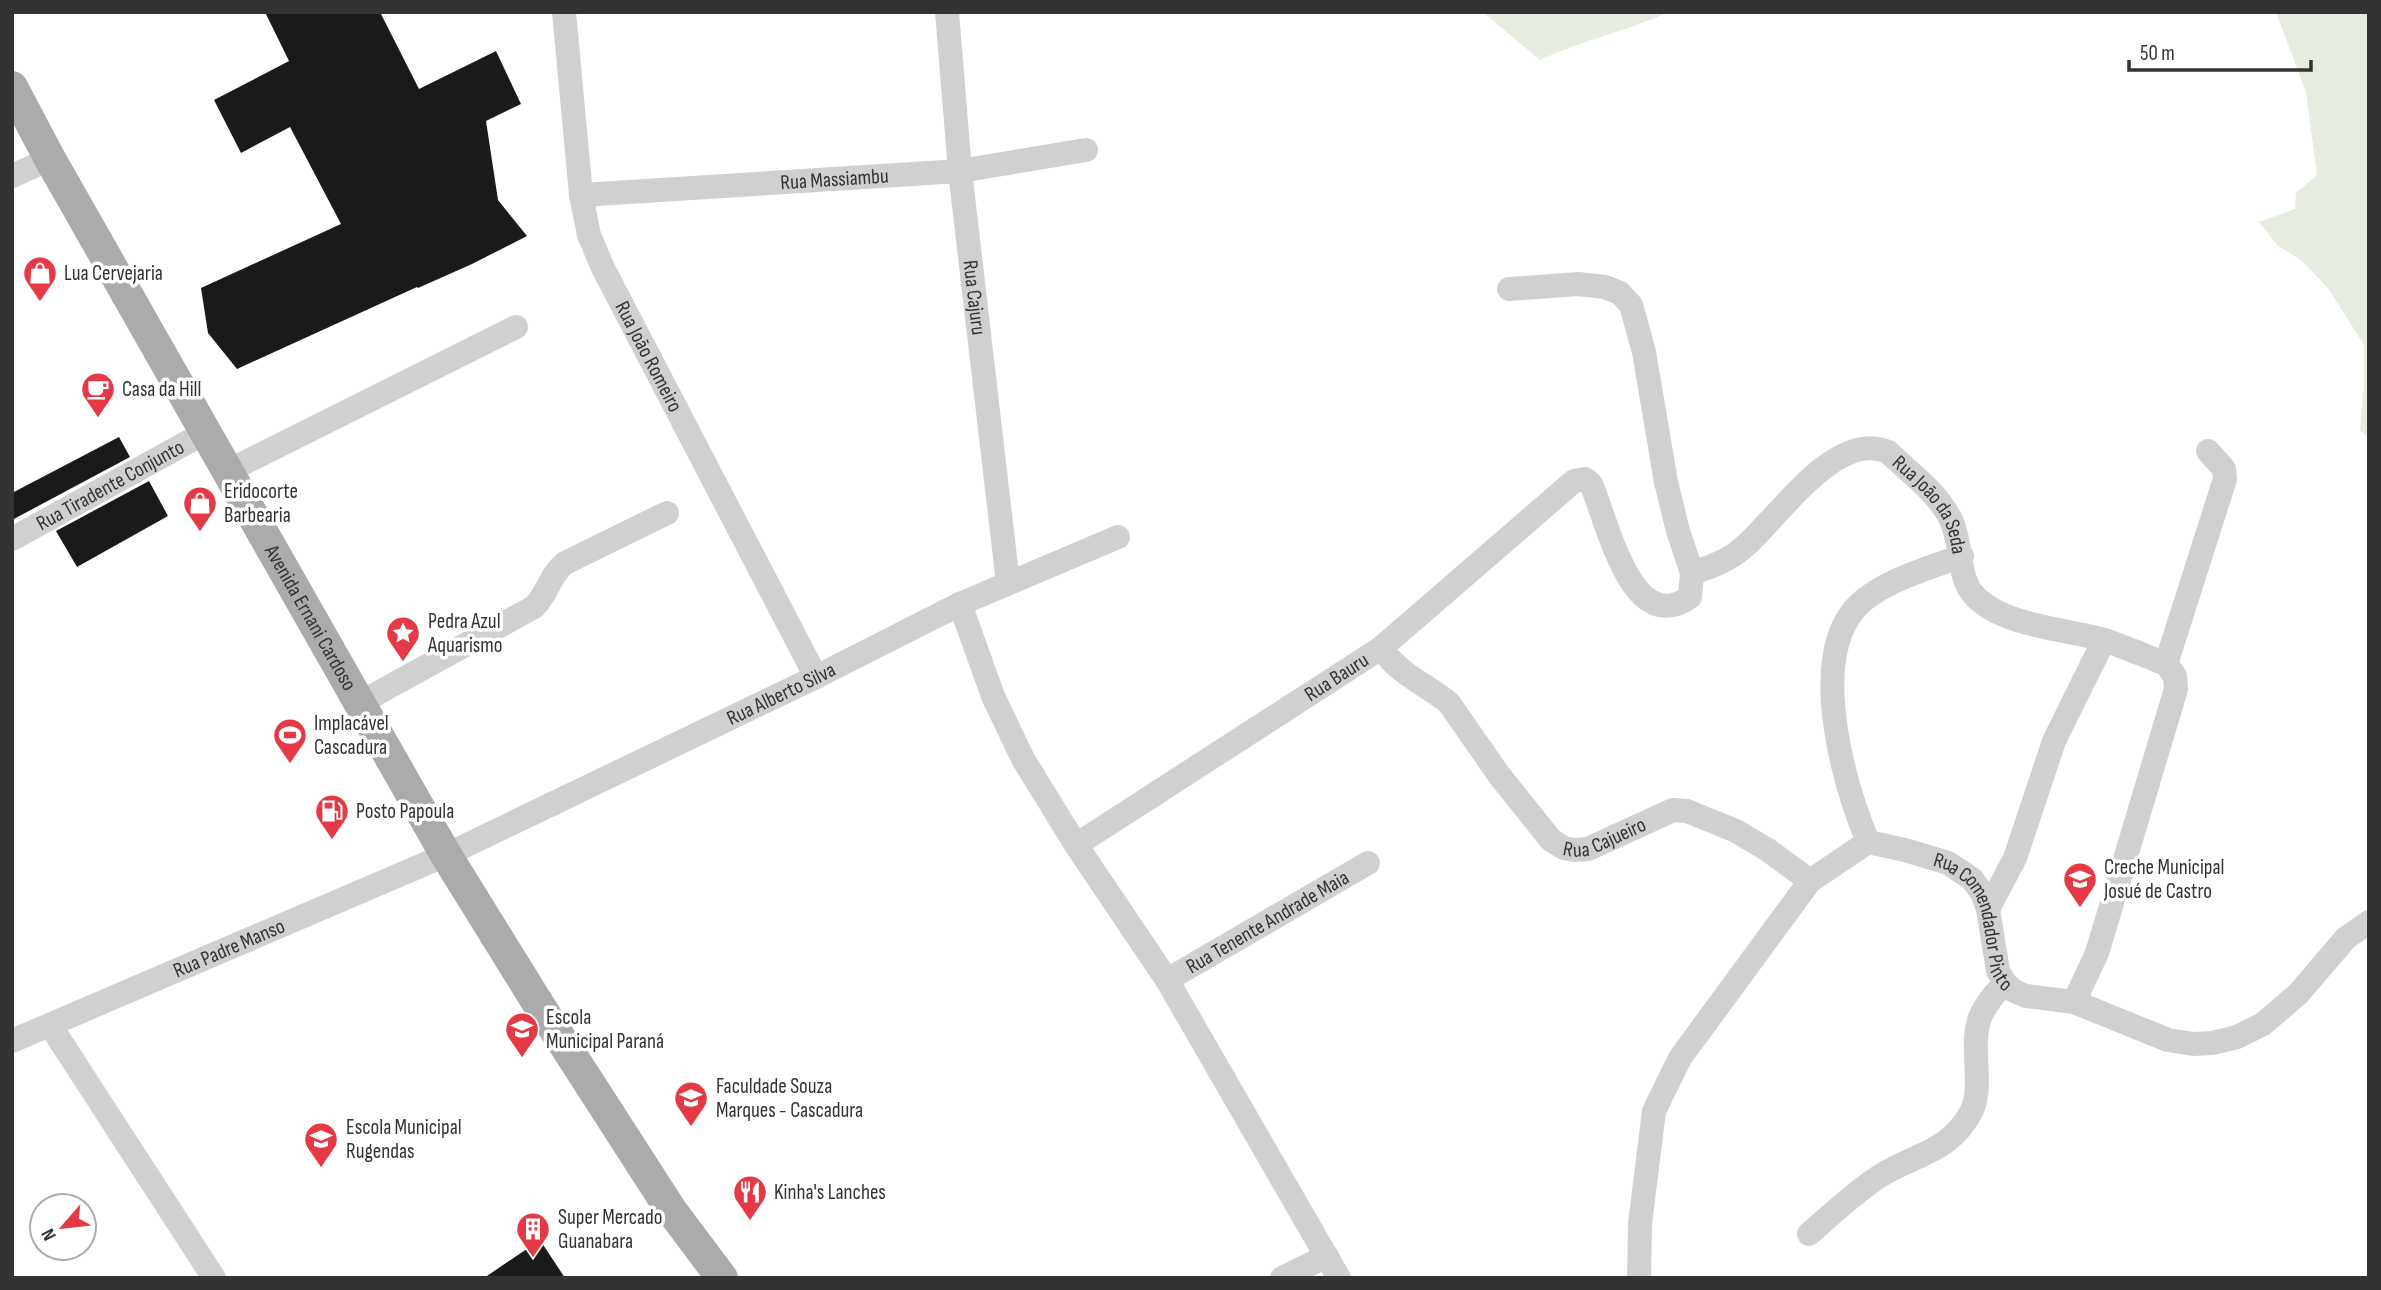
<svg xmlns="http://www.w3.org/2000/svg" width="2381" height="1290" font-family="'Sofia Sans Condensed',sans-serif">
<rect width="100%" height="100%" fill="#fff"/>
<path fill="#e6ecdf" d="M 1483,12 L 1669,12 C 1627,31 1582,40 1540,60 Z
M 2276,12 L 2369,12 L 2369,439 L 2360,430 L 2364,383 L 2364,345 L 2328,288 L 2301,260 L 2277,245 L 2259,222 L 2295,209 L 2296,193 L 2317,175 L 2306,92 Z"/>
<path fill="#1a1a1a" d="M 265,12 L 380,12 L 419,89 L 496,51 L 521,104 L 486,121 L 498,200 L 527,236 L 472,264 L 418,288 L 417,287 L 237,369 L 208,333 L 201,288 L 341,224 L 290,127 L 241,153 L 214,100 L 289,61 Z
M 119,437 L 130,457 L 12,520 L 12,493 Z
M 149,481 L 168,516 L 77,567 L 56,531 Z
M 540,1240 L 565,1278 L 484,1278 Z"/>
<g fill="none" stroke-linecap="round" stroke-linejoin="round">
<g stroke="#d0d0d0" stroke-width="24">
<path id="s1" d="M 564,12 L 581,195 L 589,235 L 603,268 L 816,677"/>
<path id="s2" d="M 947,12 L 960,171 L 1008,583"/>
<path d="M 12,176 L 50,159"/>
<path id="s3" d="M 581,195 L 960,171 L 1086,150"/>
<path d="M 228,471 L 516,327"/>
<path id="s4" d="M 12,539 L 206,432"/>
<path id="s5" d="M 1692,573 C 1711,567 1728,561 1744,547 C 1779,517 1836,429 1888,452 C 1909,472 1937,492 1950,518 C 1962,540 1957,575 1973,594 C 1999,625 2063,629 2101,639 C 2123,646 2145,656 2166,664"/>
<path d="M 960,604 L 993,696 L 1023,759 L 1076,845 L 1167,980 L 1339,1278"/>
<path id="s6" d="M 1381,648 C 1400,675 1424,683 1449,703 L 1499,775 L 1551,840 L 1564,848 L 1574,850 L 1588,849 L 1673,810 L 1687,811 L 1736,831 L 1768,850 L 1810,881"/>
<path d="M 2166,664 L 2225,479 L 2224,469 L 2208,451"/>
<path d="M 358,704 L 534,607 C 548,593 550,575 565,563 L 667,513"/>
<path d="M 1868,842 C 1844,784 1810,666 1853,611 C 1875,583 1929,568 1962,556"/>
<path id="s7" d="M 1076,845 L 1381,648 L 1574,481 L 1585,479 L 1591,484 C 1607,519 1631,639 1690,597 L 1692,573 L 1678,531 L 1666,482 L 1644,352 L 1631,305 L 1620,293 L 1605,287 L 1578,284 L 1509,289"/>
<path d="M 1988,909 L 2015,858 L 2054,741 L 2104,640"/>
<path id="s8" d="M 1167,980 L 1368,863"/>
<path d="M 2074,1002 L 2097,953 L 2176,689 L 2175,676 L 2166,664"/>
<path d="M 50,1025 L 214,1278"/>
<path id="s9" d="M 12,1041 L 446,855 L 816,677 L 960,604 L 1118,537"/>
<path d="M 1809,1234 C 1832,1214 1855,1192 1880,1176 C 1915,1154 1950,1152 1971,1112 C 1976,1103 1977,1091 1977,1081 C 1976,1034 1969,1019 2005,983"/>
<path d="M 1282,1278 L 1327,1256"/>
<path id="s10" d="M 1639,1278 L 1640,1224 L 1654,1111 L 1680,1058 L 1810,881 L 1868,842 L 1905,850 L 1948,863 L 1972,879 L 1982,893 L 1988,909 L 1998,971 L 2005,983 L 2014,991 L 2026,996 L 2074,1002 L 2168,1040 L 2193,1044 L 2213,1043 L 2237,1037 L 2263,1024 L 2298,994 L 2346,938 L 2369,922"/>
</g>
<path stroke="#ababab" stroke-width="32" id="s11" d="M 12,87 L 50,159 L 446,855 L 537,1002 L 671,1210 L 722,1278"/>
</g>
<defs>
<g id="shop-pin" transform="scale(1.75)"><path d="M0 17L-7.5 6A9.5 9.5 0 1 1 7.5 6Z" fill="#e63946" stroke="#fff"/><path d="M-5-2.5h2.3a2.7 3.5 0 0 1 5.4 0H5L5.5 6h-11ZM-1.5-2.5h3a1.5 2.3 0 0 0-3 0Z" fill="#fff"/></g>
<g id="cafe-pin" transform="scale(1.75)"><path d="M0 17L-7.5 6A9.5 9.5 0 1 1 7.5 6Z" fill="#e63946" stroke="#fff"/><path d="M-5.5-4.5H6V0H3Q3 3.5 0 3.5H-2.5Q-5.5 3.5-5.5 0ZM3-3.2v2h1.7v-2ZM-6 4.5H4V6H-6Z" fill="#fff"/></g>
<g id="sight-pin" transform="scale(1.75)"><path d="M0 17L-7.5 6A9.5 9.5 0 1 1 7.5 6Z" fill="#e63946" stroke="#fff"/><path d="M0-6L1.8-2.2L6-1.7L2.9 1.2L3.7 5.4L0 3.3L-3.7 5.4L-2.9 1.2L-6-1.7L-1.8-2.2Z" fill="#fff"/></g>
<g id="stadium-pin" transform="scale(1.75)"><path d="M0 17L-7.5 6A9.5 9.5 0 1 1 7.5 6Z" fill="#e63946" stroke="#fff"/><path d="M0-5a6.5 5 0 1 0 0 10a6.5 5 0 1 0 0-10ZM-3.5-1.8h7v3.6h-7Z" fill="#fff"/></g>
<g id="fuel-pin" transform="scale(1.75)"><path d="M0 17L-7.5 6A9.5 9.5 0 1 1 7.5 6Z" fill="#e63946" stroke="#fff"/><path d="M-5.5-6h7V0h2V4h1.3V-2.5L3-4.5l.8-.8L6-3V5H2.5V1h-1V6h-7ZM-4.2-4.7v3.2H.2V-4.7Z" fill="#fff"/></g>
<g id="school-pin" transform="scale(1.75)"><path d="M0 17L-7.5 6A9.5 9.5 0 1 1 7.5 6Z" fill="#e63946" stroke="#fff"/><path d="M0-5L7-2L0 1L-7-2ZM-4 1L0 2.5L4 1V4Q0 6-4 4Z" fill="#fff"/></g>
<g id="university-pin" transform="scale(1.75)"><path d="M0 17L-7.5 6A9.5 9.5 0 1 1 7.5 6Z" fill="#e63946" stroke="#fff"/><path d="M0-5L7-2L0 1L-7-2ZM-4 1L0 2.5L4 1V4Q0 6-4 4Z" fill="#fff"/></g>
<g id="restaurant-pin" transform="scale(1.75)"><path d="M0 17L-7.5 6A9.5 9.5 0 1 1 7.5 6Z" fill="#e63946" stroke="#fff"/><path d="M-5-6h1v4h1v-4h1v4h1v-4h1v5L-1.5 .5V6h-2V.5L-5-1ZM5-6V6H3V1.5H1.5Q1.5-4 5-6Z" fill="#fff"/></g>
<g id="building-pin" transform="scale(1.75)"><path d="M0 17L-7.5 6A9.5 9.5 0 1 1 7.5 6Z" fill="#e63946" stroke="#fff"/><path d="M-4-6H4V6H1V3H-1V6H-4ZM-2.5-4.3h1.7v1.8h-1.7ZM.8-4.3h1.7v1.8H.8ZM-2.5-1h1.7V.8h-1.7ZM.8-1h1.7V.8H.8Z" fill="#fff"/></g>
</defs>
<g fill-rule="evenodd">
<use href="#shop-pin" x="40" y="273"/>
<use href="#cafe-pin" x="98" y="389"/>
<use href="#shop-pin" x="200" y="503"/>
<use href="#sight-pin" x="403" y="633"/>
<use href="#stadium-pin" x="290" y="735"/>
<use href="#fuel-pin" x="332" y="811"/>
<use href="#school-pin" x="2080" y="879"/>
<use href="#school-pin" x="522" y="1029"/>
<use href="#university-pin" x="691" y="1098"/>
<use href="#school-pin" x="321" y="1139"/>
<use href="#restaurant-pin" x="750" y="1192"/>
<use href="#building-pin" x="533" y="1229"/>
</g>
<g text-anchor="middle" stroke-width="7" stroke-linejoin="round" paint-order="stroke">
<g font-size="21" fill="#333" stroke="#fff">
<text dy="7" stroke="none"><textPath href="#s3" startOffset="254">Rua Massiambu</textPath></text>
<text dy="7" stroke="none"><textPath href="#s2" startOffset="287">Rua Cajuru</textPath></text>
<text dy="7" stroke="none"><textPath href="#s1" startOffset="360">Rua João Romeiro</textPath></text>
<text dy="7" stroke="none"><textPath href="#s4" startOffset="112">Rua Tiradente Conjunto</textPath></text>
<text dy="7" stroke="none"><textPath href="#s5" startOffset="310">Rua Joāo da Seda</textPath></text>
<text dy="7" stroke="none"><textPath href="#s11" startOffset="609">Avenida Ernani Cardoso</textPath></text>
<text dy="7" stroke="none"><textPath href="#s7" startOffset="310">Rua Bauru</textPath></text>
<text dy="7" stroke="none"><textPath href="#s9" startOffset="844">Rua Alberto Silva</textPath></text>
<text dy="7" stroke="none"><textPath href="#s6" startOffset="317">Rua Cajueiro</textPath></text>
<text dy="7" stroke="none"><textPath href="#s8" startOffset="116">Rua Tenente Andrade Maia</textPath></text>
<text dy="7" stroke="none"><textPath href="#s10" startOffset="665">Rua Comendador Pinto</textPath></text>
<text dy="7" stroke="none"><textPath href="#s9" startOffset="236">Rua Padre Manso</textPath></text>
</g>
<g font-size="21" fill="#333" stroke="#fff" text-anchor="start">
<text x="64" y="280">Lua Cervejaria</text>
<text x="122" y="396">Casa da Hill</text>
<text x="224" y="498">Eridocorte<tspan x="224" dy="24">Barbearia</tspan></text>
<text x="428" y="628">Pedra Azul<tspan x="428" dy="24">Aquarismo</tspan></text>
<text x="314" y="730">Implacável<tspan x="314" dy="24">Cascadura</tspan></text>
<text x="356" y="818">Posto Papoula</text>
<text x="2104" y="874">Creche Municipal<tspan x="2104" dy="24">Josué de Castro</tspan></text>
<text x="546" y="1024">Escola<tspan x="546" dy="24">Municipal Paraná</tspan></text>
<text x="716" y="1093">Faculdade Souza<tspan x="716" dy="24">Marques - Cascadura</tspan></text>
<text x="346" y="1134">Escola Municipal<tspan x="346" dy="24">Rugendas</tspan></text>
<text x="774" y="1199">Kinha's Lanches</text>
<text x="558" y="1224">Super Mercado<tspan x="558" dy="24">Guanabara</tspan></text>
</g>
</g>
<rect width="2381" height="1290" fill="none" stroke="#333333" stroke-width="28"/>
<g transform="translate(63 1227) rotate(242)"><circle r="33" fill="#ffffff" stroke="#adadad" stroke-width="2"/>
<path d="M0-5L12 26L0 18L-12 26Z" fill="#e63946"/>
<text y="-10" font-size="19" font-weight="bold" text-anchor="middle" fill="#333333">N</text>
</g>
<path d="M2129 60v10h182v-10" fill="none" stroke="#333333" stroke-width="3.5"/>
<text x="2140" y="60" font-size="21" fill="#333333" stroke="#ffffff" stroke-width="5" paint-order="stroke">50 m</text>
</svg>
